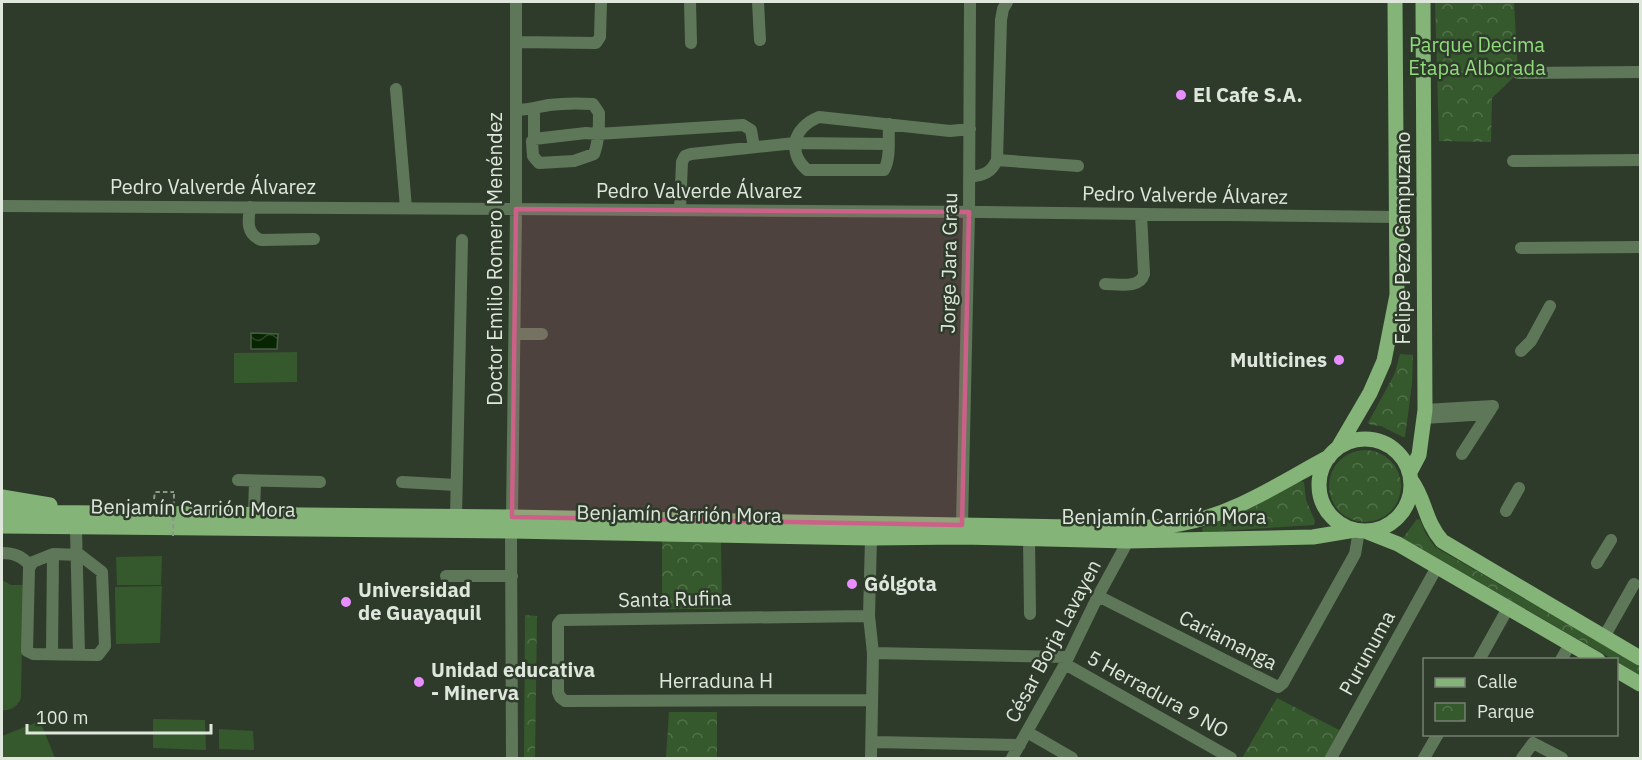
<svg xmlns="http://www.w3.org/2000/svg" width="1642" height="760" font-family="'IBM Plex Sans',sans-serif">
<defs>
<pattern id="park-crowns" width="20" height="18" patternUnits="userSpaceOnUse" patternTransform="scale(1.5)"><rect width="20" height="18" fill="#35592c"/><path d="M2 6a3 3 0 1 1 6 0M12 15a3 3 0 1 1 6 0" fill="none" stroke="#52714a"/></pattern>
<pattern id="water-waves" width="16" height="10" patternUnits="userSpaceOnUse" patternTransform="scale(1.5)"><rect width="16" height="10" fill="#082501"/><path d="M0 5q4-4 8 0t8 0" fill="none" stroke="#2c4526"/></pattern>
</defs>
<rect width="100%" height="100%" fill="#2e3b2b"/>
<path fill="url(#park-crowns)" d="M 1435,2 L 1514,2 L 1518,73 L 1492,98 L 1491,142 L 1439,141 Z
M 1400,354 L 1413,355 L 1412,384 L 1405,437 L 1403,437 L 1381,426 L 1371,425 L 1368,423 L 1395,373 Z
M1329 486a36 36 0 1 1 72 0a36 36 0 1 1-72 0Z
M 1300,481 L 1304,482 L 1306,500 L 1315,521 L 1314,525 L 1203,532 L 1202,528 L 1253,507 Z
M 1417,519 L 1420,520 L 1426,534 L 1435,547 L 1640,666 L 1640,675 L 1403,538 Z
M 662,538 L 721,541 L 722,609 L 662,609 Z
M 525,615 L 537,616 L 535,758 L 524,758 Z
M 1277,698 L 1343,732 L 1328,758 L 1242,758 Z
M 669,712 L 717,712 L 717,758 L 666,758 Z"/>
<path fill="#35592c" d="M 297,352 L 297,382 L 234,383 L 234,353 Z
M 162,556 L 161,585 L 117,585 L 116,557 Z
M 2,580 L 11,585 L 23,585 L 21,698 C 18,706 11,711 2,710 Z
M 162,586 L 160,643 L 116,644 L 115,587 Z
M 153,719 L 205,720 L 206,750 L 153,748 Z
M 40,721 L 55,758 L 2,758 L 2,736 Z
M 219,729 L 253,731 L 254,750 L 219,749 Z"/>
<path fill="url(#water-waves)" stroke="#485f43" stroke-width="1.5" d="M 251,333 L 278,334 L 277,349 L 251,349 Z"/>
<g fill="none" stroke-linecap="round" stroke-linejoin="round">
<path stroke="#8d978b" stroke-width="2" stroke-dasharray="4.5 3" stroke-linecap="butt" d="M 154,499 L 155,492 L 174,492"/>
<path stroke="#5f7759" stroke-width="12" d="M 690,2 L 691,43
M 758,2 L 760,40
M 516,42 L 596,43 L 600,37 L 601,2
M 1518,73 L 1640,72
M 396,89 L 406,208
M 516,110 C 528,110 538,107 549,105 C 564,103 578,103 593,104 L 599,113 C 599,126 599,141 594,154 L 574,161 L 539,163 L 533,156 L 532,141 L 534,139 L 586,133 L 597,134 L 743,125 L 751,130 L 754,147
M 534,139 L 534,109
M 888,144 L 795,143 C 795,155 798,162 807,170 L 884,170 C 891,158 888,138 889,124
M 997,160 L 1078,166
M 1513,161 L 1640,160
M 970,177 C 984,175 991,173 997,160 L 1001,20 L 1003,9 L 1007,2
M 2,206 L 984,212 L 1396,217
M 250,207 C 248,221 246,234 261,240 L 314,239
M 680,210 L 682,162 L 685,156 L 691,154 L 795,143 C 797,131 807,122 819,117 L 950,131 L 970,129
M 1521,248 L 1640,247
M 1105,284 C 1118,284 1140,289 1144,274 L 1141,214
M 515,334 L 542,334
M 1521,351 L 1531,341 L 1550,306
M 1425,410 L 1493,406
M 1424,418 L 1488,414
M 1462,454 L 1491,409
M 238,480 L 320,482
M 402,482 L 456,485
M 1506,511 L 1519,488
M 254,515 L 255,481
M 456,517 L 462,240
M 512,517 L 516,209 L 516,2
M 962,525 L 969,212 L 970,2
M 76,529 L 79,654
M 511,531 L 512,758
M 871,538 L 869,616 L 873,653 L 871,758
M 1029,538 L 1030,614
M 2,553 C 14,553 21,556 30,565
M 53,554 L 80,555 L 102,572 L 105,646 L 98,655 L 33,654 L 27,651 L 29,568 L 33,562 Z
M 1597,563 L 1611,540
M 446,576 L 512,576
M 1098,596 L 1278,687 L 1283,683 L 1355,554 L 1359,531
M 869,616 L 561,620 L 558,624 L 558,692 L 560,697 L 565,701 L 872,700
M 1604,637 L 1634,584
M 52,653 L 53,554
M 873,653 L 1068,657
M 1479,660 L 1508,608
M 1561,660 L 1570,644
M 1065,664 L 1231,758
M 1027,732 L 1072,758
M 873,742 L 1020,745
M 1012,758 L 1065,664 L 1098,596 L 1128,541
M 1331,758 L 1437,567
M 1424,758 L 1438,734
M 1522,758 L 1533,743 L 1562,758"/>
<path stroke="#84b477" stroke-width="15" d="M1319 485a46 46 0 1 1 92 0a46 46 0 1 1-92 0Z
M 1339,446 L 1370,393 L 1384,361 L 1397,295 L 1395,2
M 1410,472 L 1419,455 L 1425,410 L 1423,2
M 1411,480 C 1426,500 1424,520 1442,541 L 1640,658
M 2,497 L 50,505
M 2,512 L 512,517 L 1073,527 C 1108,527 1145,530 1179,524 C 1234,515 1280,483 1329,457
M 2,526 L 511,531 L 871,538 L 962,537 L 1128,541 L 1313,537 L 1355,530
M 1365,531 L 1398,544 L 1598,660
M 1616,670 L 1640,684"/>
<path stroke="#8d978b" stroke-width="2" stroke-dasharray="4.5 3" stroke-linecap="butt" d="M 173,536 L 174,492"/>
</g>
<path fill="#cc6088" fill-opacity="0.2" stroke="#cc6088" stroke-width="4.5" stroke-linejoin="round" d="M 516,209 L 969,212 L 962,525 L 512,517 Z"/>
<g fill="#e88eff" stroke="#2e3b2b" stroke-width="2">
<circle cx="1181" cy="95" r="6"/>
<circle cx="1339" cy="360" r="6"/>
<circle cx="852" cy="584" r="6"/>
<circle cx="346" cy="602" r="6"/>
<circle cx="419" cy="682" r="6"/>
</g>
<g text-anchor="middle" stroke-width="5" stroke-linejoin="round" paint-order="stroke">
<g font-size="20" fill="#90db7c" stroke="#2e3b2b">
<text x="1477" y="52">Parque Decima<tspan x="1477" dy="23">Etapa Alborada</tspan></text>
</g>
<g font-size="20" font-weight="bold" fill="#dfe7dd" stroke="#2e3b2b" text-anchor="start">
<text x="1193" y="102">El Cafe S.A.</text>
<text x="1327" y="367" text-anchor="end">Multicines</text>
<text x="864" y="591">Gólgota</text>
<text x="358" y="597">Universidad<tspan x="358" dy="23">de Guayaquil</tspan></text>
<text x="431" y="677">Unidad educativa<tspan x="431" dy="23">- Minerva</tspan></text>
</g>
<g font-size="20" fill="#dfe7dd" stroke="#2e3b2b">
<text x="213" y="194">Pedro Valverde Álvarez</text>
<text x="699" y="198">Pedro Valverde Álvarez</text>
<text transform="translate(1185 195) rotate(1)" y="7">Pedro Valverde Álvarez</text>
<text transform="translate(1403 238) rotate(-90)" y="7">Felipe Pezo Campuzano</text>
<text transform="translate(495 259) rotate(-90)" y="7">Doctor Emilio Romero Menéndez</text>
<text transform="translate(949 263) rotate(-89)" y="7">Jorge Jara Grau</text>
<text transform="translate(193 508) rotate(1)" y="7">Benjamín Carrión Mora</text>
<text transform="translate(679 514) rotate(1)" y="7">Benjamín Carrión Mora</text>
<text x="1164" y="524">Benjamín Carrión Mora</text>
<text transform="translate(675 599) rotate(-1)" y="7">Santa Rufina</text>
<text transform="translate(1228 640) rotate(27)" y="7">Cariamanga</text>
<text transform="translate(1053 641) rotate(-62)" y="7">César Borja Lavayen</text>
<text transform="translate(1367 653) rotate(-61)" y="7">Purunuma</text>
<text x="716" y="688">Herraduna H</text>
<text transform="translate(1158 694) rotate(29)" y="7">5 Herradura 9 NO</text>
</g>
</g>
<rect width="1642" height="760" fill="none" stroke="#dfe7dd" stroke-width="6"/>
<rect x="1423" y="658" width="195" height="78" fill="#2e3b2b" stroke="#758072" stroke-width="1.5"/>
<rect x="1435" y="678" width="30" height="9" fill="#84b477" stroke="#758072" stroke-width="1.5"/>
<text x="1477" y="688" font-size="18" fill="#dfe7dd">Calle</text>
<rect x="1435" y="703" width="30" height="18" fill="url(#park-crowns)" stroke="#758072" stroke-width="1.5"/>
<text x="1477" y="718" font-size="18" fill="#dfe7dd">Parque</text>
<path d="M27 724v9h184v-9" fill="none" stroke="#dfe7dd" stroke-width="3"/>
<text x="36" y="724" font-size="18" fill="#dfe7dd" stroke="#2e3b2b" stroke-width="4.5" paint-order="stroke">100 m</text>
</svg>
